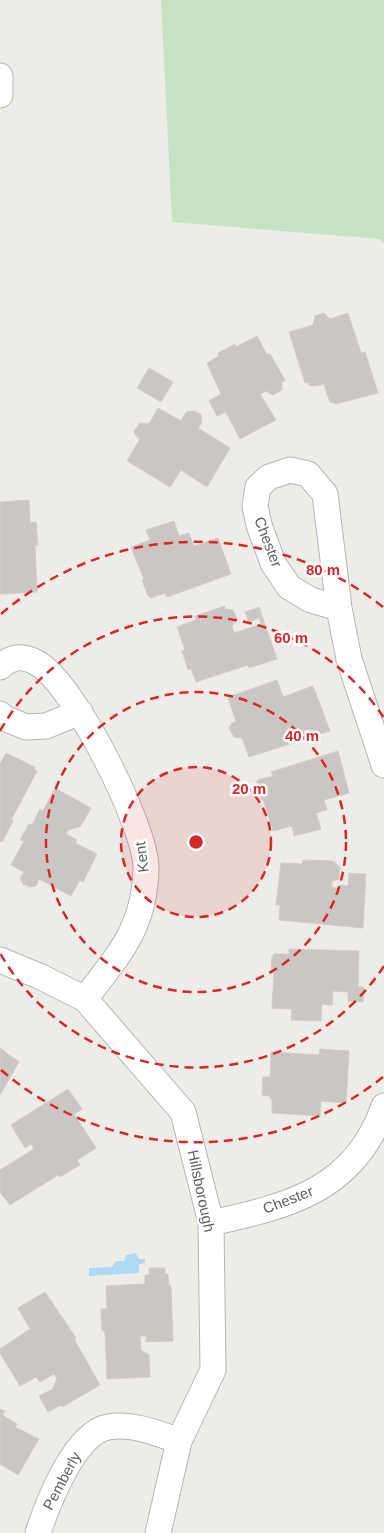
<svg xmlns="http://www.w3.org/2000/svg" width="384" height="1533" font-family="Arial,sans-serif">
<rect width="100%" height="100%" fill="#eeece6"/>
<path fill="#c6e3c5" d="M 161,0 L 384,0 L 384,244 L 380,239 L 172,222 Z"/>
<path fill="#aedaf6" d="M 136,1253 L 139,1259 L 145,1259 L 145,1263 L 139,1264 L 139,1273 L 89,1276 L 89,1268 L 112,1267 L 116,1261 L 124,1261 L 126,1255 Z"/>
<path fill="#cac7c2" stroke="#d2cdc5" d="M 324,313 L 330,319 L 348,313 L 361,353 L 365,352 L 378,393 L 336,404 L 330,402 L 323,382 L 322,385 L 313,386 L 309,385 L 308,382 L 305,383 L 289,332 L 313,325 L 315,316 Z
M 257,336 L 267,355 L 270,354 L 285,380 L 282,382 L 282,390 L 273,395 L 266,391 L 260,394 L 276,420 L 240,439 L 226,412 L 217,416 L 209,401 L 221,394 L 207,363 L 219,356 L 218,353 L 235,344 L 236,347 Z
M 149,368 L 173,382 L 161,402 L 137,388 Z
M 158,408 L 181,421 L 186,412 L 194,411 L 201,414 L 202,422 L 198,428 L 230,448 L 207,487 L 181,470 L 170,487 L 127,461 L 140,439 L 136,436 L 134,431 L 140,423 L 149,424 Z
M 29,500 L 30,523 L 36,522 L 38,545 L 35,545 L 37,592 L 0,594 L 0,502 Z
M 174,521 L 179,536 L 189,533 L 194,546 L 218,538 L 231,574 L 167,597 L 165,593 L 151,598 L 148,596 L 142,580 L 144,579 L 131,547 L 150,540 L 146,530 Z
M 225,606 L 225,609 L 233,610 L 237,619 L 232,626 L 234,633 L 261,624 L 259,618 L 249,622 L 245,612 L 259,607 L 277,659 L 249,668 L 248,665 L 196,682 L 191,668 L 188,670 L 182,651 L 185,650 L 177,627 L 196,620 L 195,616 Z
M 277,680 L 283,697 L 313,686 L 330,731 L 249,757 L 242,738 L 234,737 L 229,728 L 232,723 L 236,722 L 228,697 Z
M 338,751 L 349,793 L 324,800 L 327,810 L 316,813 L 321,829 L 294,836 L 292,826 L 273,831 L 263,799 L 261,800 L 256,783 L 258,780 L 273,776 L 271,772 Z
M 6,753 L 35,767 L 34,769 L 37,771 L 11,820 L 13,821 L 2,842 L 0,841 L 0,764 Z
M 55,788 L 91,808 L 81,826 L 68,830 L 66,834 L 77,840 L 75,843 L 97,854 L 83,882 L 80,880 L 71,896 L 39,879 L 36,886 L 30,887 L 23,884 L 20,878 L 24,872 L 11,865 L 24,841 L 20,840 L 29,824 L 32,825 L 40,809 L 43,811 Z
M 303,860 L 333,861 L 340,867 L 339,879 L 332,881 L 332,888 L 339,888 L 339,885 L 348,886 L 349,873 L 366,874 L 363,928 L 279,920 L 280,905 L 276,905 L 281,863 L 302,864 Z
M 289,949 L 359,951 L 358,987 L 364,987 L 363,1002 L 348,1001 L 348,992 L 333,991 L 332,1005 L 322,1004 L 321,1021 L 291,1020 L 292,1009 L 272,1008 L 274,973 L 271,973 L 272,957 L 274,954 L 289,954 Z
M 0,1048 L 19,1062 L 0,1095 Z
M 320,1049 L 349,1051 L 346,1103 L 321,1101 L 320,1116 L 272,1113 L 272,1099 L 270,1098 L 270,1096 L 262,1095 L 263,1077 L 270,1077 L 271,1052 L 319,1055 Z
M 68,1089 L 82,1109 L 74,1114 L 96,1148 L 77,1160 L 80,1165 L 60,1177 L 58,1175 L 10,1205 L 0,1192 L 0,1170 L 34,1149 L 31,1144 L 25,1148 L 11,1125 Z
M 149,1268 L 165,1268 L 165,1274 L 168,1274 L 169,1286 L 171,1286 L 173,1341 L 146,1342 L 146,1336 L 140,1336 L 141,1350 L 149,1355 L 150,1377 L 107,1379 L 105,1331 L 102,1331 L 101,1309 L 107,1309 L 106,1286 L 145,1284 L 145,1275 L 149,1275 Z
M 45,1292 L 76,1338 L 74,1339 L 100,1385 L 62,1407 L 61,1405 L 48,1412 L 39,1396 L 53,1389 L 57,1378 L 54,1374 L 40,1382 L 36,1377 L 20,1386 L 0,1353 L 0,1349 L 30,1329 L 18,1308 Z
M 0,1409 L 5,1411 L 2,1415 L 17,1424 L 15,1427 L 39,1439 L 18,1475 L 0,1464 Z"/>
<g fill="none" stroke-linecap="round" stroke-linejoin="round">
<g stroke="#b3b6b9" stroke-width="27">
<path id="minor" d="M 0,76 L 0,95
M 339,608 L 311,600 L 289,587 L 273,563 L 259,525 L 255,506 L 258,487 L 269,477 L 290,470 L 308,474 L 325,494 L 339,608 L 349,659 L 384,765
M 0,667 C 12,656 23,655 37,663 C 74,683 146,827 146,868 C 145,928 119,954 85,999
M 0,714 L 2,717 L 26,727 L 46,726 L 80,712
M 0,960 L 39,976 L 85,999 L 183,1112 L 211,1223 L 213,1370 L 179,1441 L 158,1533
M 211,1223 C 289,1206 355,1190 384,1106
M 38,1533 C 48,1503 74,1434 108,1427 C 133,1423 157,1433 179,1441"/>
</g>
<use href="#minor" stroke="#fff" stroke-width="25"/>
</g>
<circle cx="196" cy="842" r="75" fill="#d62828" fill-opacity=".12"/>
<g fill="none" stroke="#d62828" stroke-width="2.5" stroke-dasharray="9 6">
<circle cx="196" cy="842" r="75"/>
<circle cx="196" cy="842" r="150"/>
<path d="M384 966A225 225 0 0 1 0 953M0 731A225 225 0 0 1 384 718"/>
<path d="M383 1077A300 300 0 0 1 1 1070M1 614A300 300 0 0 1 383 607"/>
</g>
<g text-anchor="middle" stroke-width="5" stroke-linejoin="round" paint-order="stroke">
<g font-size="15" fill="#5d6164" stroke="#fff">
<text transform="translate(268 542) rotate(69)" y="5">Chester</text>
<text transform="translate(142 857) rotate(-97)" y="5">Kent</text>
<text transform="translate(201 1191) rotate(78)" y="5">Hillsborough</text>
<text transform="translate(288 1200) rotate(-21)" y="5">Chester</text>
<text transform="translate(62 1481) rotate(-62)" y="5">Pemberly</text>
</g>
</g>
<circle cx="196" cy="842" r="8" fill="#d62828" stroke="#fff" stroke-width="2.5"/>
<g font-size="15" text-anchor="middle" font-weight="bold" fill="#d62828" stroke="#fff" stroke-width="5" stroke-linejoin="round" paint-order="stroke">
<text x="323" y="575">80 m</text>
<text x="291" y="643">60 m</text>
<text x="302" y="741">40 m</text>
<text x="249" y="794">20 m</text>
</g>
</svg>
